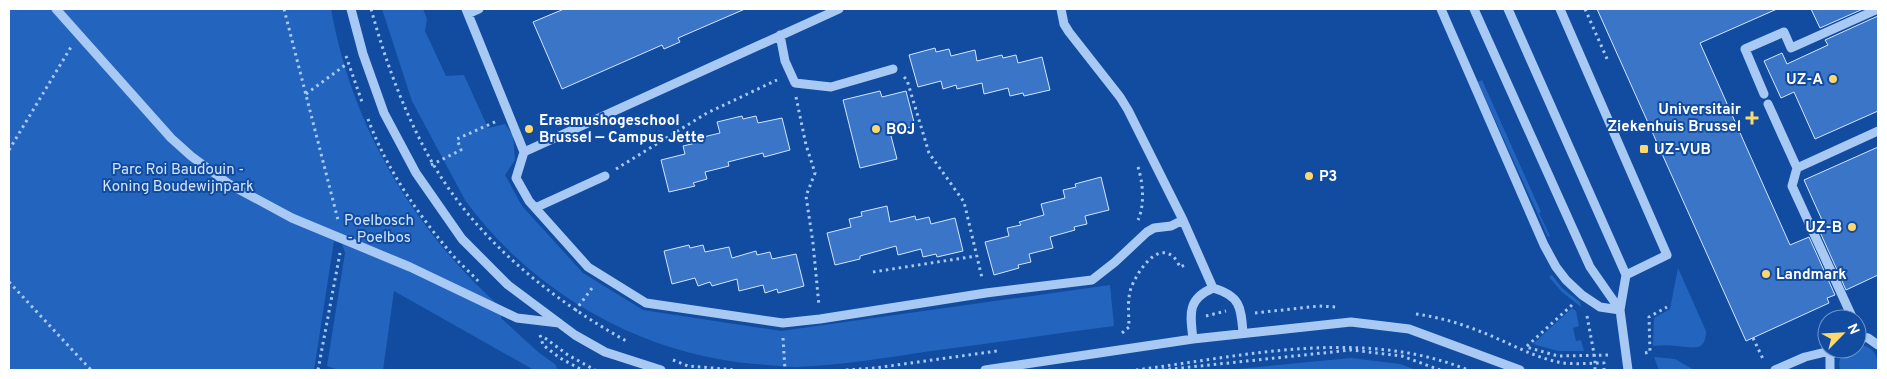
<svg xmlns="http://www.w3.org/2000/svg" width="1887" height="379" font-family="Overpass,sans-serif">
<rect width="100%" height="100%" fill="#114ca0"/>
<path fill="#2365be" d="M 9,9 L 331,9 C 352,126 411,226 499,306 L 504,308 L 501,318 L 538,352 L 556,365 L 557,370 L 534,370 L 394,291 L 383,370 L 338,370 L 327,366 L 345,253 L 342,244 L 334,241 L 314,370 L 9,370 Z
M 382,9 L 423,9 L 427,19 L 425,31 L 446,76 L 464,75 L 488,128 L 505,124 L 513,135 L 515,160 L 505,175 L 522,206 L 583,273 L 643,310 L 781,331 L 1110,285 L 1114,326 C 1053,334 992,343 931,351 C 886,358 841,365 796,367 C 782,367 768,365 755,364 C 640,354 533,293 465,200 L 412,101 Z
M 1482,80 L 1541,212 L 1539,213 L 1550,236 L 1548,237 L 1478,82 Z
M 1678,268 L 1706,331 C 1706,353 1692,347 1677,346 C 1669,345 1661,345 1653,346 L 1654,318 L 1670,309 Z
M 1552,275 L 1562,288 L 1580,302 L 1581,307 L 1562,292 L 1549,277 Z
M 1572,308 L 1576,311 L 1579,326 L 1573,328 L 1576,341 L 1581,340 L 1584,351 L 1558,351 L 1533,344 Z
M 1857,345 C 1873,345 1879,356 1878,370 L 1840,370 C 1838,362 1840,355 1847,349 L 1857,349 Z
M 1654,357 L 1675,359 L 1694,370 L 1659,370 Z
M 1351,358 L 1400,364 L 1416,370 L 1227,370 Z"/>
<path fill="#3a75c7" stroke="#d2e5fe" d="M 564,9 L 745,9 L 678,38 L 680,42 L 664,49 L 662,45 L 562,89 L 533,22 Z
M 1597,9 L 1777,9 L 1700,43 L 1790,245 L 1809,237 L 1835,295 L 1827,298 L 1829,303 L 1746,341 Z
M 1811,9 L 1863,9 L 1820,28 Z
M 1878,16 L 1878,111 L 1815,139 L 1794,92 L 1781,98 L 1764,61 L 1782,53 L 1787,64 L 1828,45 L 1825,40 Z
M 935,48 L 936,52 L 949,49 L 951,56 L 975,50 L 977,61 L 1002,55 L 1003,58 L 1016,55 L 1018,63 L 1042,57 L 1050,90 L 1024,96 L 1023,93 L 1010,96 L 1008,88 L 984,94 L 982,83 L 957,89 L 956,85 L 943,89 L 941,81 L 918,87 L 909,55 Z
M 880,91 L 882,97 L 906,91 L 915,126 L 890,132 L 897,159 L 860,168 L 843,100 Z
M 742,116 L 743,119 L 756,116 L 758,123 L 782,118 L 790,150 L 764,157 L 763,153 L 728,162 L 729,166 L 705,172 L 707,179 L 693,183 L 695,186 L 669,192 L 661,160 L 685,154 L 683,146 L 696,143 L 695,139 L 720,133 L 717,122 Z
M 1878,147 L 1878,275 L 1846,290 L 1820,232 L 1826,229 L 1804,180 Z
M 1101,177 L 1109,210 L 1085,216 L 1087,224 L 1074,227 L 1075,230 L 1050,237 L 1053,248 L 1029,254 L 1031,262 L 1018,265 L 1019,268 L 994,275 L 985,242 L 1009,236 L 1007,228 L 1021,225 L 1019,222 L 1044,215 L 1041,204 L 1065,198 L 1063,190 L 1076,187 L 1075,184 Z
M 887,206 L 890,222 L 915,216 L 916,220 L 929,217 L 931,224 L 955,218 L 963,251 L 937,257 L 936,254 L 923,257 L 921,249 L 898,255 L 896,246 L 860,256 L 860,259 L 835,265 L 827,233 L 851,227 L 849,219 L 862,216 L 861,212 Z
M 689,245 L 690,248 L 703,245 L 705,252 L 729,247 L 732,258 L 756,251 L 757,255 L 770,252 L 772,259 L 796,254 L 804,286 L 778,293 L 777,289 L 765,293 L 763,285 L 739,291 L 737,279 L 712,286 L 710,282 L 698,286 L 695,278 L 672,284 L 664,251 Z"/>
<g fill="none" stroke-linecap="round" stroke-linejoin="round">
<path stroke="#a9c9f5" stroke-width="3" stroke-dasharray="2.5 4" stroke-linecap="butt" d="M 284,9 L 338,220
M 371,9 C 386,63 405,115 433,164 C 478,241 551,299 628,342
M 1585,9 L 1608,61
M 346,56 L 362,102
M 904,77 L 907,80 L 929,153 L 964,202 L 982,278
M 306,94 L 348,63
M 796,97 L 806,145 L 815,173 L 806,196 L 813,243 L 819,306
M 368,119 C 386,168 417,213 450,252 C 459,263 470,272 479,282
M 9,150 L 71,47
M 431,165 L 461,150 L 457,139 L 497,121
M 1138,167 C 1143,183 1145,205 1138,220
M 616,169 L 707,113 L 777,80
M 873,272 L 976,256
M 9,282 L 91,370
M 1572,305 L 1526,347 L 1558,356 L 1611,355
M 575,311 L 592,288
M 1255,313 L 1319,306 L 1336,307
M 1416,314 C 1438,317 1459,323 1479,331 C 1506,341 1530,356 1558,362 C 1572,365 1590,363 1604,363 L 1604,370
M 1206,316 L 1226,311
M 1587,316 L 1595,359 L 1595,370
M 1122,333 L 1129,327 C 1129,315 1127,300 1131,288 C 1136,275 1154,244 1171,255 C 1175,257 1178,263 1180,267 L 1187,264
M 540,335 L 543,345 L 560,358 L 582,370
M 545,338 L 568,355 L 595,370
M 783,338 L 785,370
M 1753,338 L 1764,361
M 1645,353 L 1650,352 L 1649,317 L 1667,307
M 673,360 L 688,366 L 736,370
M 318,370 L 340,253
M 846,370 L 875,368 L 997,351
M 1136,370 C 1245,356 1361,327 1468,370
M 1162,370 L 1351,350 L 1402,356 L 1440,370"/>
<path stroke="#a9c9f5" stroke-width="9" d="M 56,9 L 171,138 L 191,156 L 229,184 L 292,218 L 410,267 L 517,318 L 559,323
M 351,9 L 363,54 L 384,113 L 416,173 L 462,239 L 508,285 L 575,335 L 605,352 L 661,370
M 466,9 L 524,152 L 839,9
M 1061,9 L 1064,24 L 1069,32 L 1120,97 L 1128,110 L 1183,220 L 1213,288
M 1441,9 L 1544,245 L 1556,267 L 1566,280 L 1582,295 L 1600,307 L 1620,310
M 1474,9 L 1590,267 L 1620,310
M 1508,9 L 1626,275 L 1620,310 L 1628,370
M 1560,9 L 1667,255 L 1626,275
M 468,14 L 479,9
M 780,35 L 785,61 L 795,83 L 831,87 L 893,69
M 1764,94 L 1745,49 L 1784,32 L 1791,48 L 1878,9
M 1768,104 L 1797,168
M 524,152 L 516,178 L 529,201 L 588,267 L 646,303 L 783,323 L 820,319 L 986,293 L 1092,280 L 1115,262 L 1147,232 L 1154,228 L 1171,226 L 1183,220
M 535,208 L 605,176
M 1853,319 L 1792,186 L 1797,168 L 1878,131
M 1857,336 L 1868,338 L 1878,345
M 1193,339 C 1190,314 1187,299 1213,288 C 1241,296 1241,308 1243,333
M 985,370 L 1193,339 L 1351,322 L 1409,329 L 1520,370
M 1775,370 L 1805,357 L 1834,350
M 1830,370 L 1830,357 L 1834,349"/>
</g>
<g fill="#ffd86d" stroke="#114ca0" stroke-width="2">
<circle cx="1833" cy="79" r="5"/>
<path d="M1749.5 110.5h5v5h5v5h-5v5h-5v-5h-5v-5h5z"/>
<circle cx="529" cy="129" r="5"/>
<circle cx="876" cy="129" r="5"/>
<rect x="1639" y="144" width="10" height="10" rx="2.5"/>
<circle cx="1309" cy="176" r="5"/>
<circle cx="1852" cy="227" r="5"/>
<circle cx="1766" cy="274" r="5"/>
</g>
<g text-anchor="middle" stroke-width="4" stroke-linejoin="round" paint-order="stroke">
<g font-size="15" font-weight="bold" fill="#fff" stroke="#114ca0" text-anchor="start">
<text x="1823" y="84" text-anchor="end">UZ-A</text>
<text x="1741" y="114" text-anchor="end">Universitair<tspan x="1741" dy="17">Ziekenhuis Brussel</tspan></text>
<text x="539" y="125">Erasmushogeschool<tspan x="539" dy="17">Brussel — Campus Jette</tspan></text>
<text x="886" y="134">BOJ</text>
<text x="1654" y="154">UZ-VUB</text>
<text x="1319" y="181">P3</text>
<text x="1842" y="232" text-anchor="end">UZ-B</text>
<text x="1776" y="279">Landmark</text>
</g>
<g font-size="15" fill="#d2e5fe" stroke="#114ca0">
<text x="178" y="174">Parc Roi Baudouin -<tspan x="178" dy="17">Koning Boudewijnpark</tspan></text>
<text x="379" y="225">Poelbosch<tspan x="379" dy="17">- Poelbos</tspan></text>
</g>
</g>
<rect width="1887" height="379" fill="none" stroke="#ffffff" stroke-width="20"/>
<g transform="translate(1842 334) rotate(66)"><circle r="24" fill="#114ca0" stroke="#7094c6"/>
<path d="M0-4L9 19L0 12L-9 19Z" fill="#ffd86d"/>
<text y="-8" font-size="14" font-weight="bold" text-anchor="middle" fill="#ffffff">N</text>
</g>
</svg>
